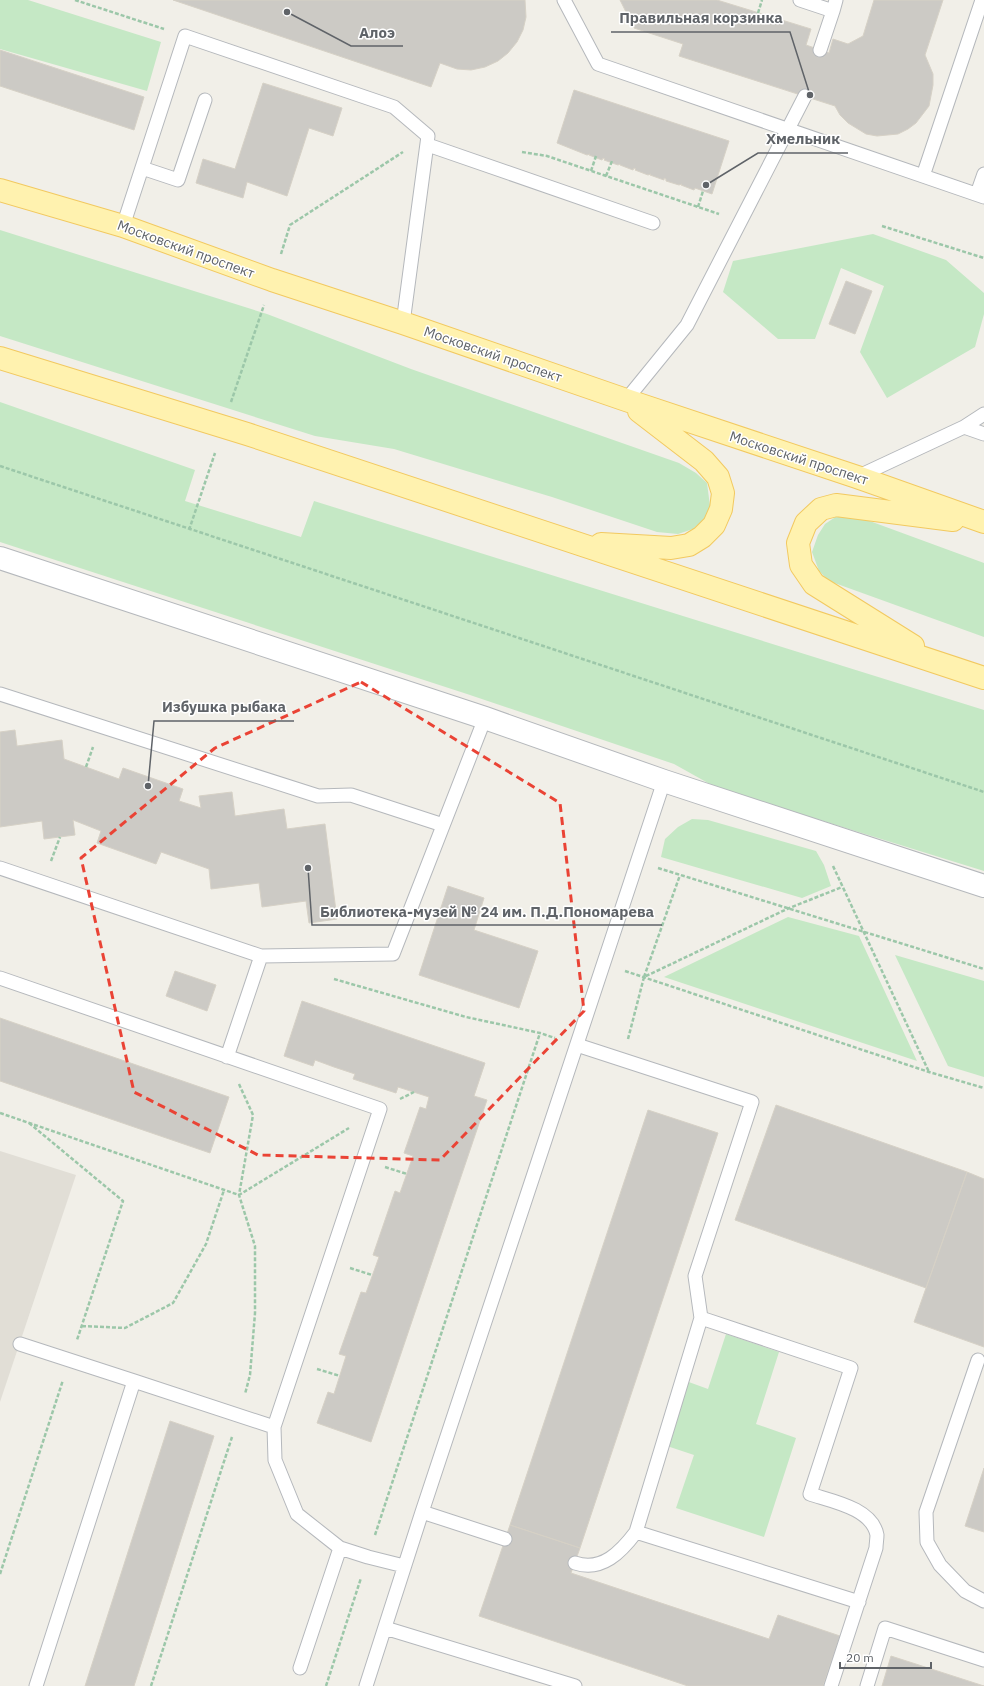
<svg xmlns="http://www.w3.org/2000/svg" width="984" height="1686" font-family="'IBM Plex Sans',sans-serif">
<rect width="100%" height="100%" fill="#f1efe8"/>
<path fill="#e1ded6" d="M 0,1151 L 76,1175 L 0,1402 Z"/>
<path fill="#c5e8c5" d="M 0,0 L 28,0 L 161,42 L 147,91 L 0,49 Z
M 0,230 L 267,314 L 411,369 L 679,463 L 696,473 L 707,483 L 710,506 L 705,519 L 693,529 L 678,534 L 657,532 L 552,497 L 394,449 L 315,436 L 0,336 Z
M 873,234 L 946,260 L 984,293 L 984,314 L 975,347 L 887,398 L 860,352 L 884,286 L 841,268 L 815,339 L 778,339 L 723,292 L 733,261 Z
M 0,402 L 195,470 L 185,501 L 301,537 L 314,501 L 984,710 L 984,871 L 717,788 L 674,764 L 467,694 L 0,542 Z
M 837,516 L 856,516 L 984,563 L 984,637 L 829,581 L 819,571 L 812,552 L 818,535 L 825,524 Z
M 692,819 L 708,820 L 816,851 L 824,865 L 831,886 L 802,898 L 661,857 L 665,839 L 678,827 Z
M 788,917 L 859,936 L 917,1061 L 664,977 Z
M 895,955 L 984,981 L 984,1077 L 948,1066 Z
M 726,1334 L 779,1352 L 756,1424 L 796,1438 L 764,1537 L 676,1508 L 694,1455 L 664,1445 L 686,1381 L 708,1389 Z"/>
<path fill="#cccac5" stroke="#d6d1c6" d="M 173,0 L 525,0 L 526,17 L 523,30 L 517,42 L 508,53 L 498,61 L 485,67 L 471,70 L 457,69 L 440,63 L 431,87 Z
M 620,0 L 717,0 L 811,29 L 806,45 L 829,53 L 833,39 L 848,44 L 863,36 L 874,0 L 943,0 L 925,55 L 933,74 L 933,85 L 929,106 L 916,123 L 908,129 L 898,134 L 877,136 L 866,134 L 848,123 L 840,115 L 835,106 L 679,56 L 683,44 L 634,28 Z
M 0,50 L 144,97 L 134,130 L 0,86 Z
M 263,83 L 342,108 L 333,136 L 309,128 L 287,196 L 247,182 L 243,198 L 196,183 L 203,159 L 235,169 Z
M 574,90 L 729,141 L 712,194 L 695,188 L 694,190 L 681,185 L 682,184 L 679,185 L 666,181 L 666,179 L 664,178 L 664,180 L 650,175 L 651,174 L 648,175 L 635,170 L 636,169 L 634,168 L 633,170 L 620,165 L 620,164 L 618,165 L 604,160 L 605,159 L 603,158 L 602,160 L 589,155 L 590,154 L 587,155 L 557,143 Z
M 846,281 L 872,291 L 855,334 L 829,324 Z
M 15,730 L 17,746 L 62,740 L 64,759 L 119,779 L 123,768 L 183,789 L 179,801 L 201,808 L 199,796 L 232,792 L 235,816 L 284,809 L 287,829 L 325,824 L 337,919 L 309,923 L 306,901 L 262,907 L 259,883 L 211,889 L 209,869 L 161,852 L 156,864 L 97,843 L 101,831 L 73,820 L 75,835 L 44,839 L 42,821 L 0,827 L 0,732 Z
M 448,886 L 484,898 L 474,930 L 538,951 L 519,1008 L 419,975 Z
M 175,971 L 216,985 L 207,1011 L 166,996 Z
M 302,1001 L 485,1063 L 474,1096 L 487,1100 L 371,1442 L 317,1423 L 328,1392 L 334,1394 L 346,1356 L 339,1354 L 361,1292 L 366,1293 L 379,1257 L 373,1255 L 395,1191 L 400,1193 L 413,1156 L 404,1153 L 420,1107 L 426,1109 L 429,1097 L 398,1087 L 396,1093 L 353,1079 L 355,1074 L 334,1067 L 315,1060 L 313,1066 L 284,1056 Z
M 0,1018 L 229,1097 L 210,1153 L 0,1081 Z
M 776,1105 L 967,1172 L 926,1288 L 735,1220 Z
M 648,1110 L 718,1133 L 580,1548 L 510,1525 Z
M 967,1172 L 984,1179 L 984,1347 L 914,1322 Z
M 170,1421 L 214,1436 L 134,1686 L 85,1686 Z
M 984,1468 L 984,1532 L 965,1526 Z
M 510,1525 L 580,1548 L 571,1573 L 769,1639 L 778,1615 L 840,1636 L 823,1686 L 688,1686 L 479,1616 Z
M 891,1656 L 984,1686 L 882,1686 Z"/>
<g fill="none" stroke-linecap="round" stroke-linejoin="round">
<g stroke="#b5b8bc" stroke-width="15">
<path id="service" d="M 564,0 L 598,64 L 984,197
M 800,0 L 833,11 L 836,0
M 820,50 L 833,11
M 428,145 L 653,223
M 142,168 L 178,180 L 205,100
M 923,176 L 982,0
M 977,194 L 984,174
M 123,226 L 185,36 L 394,107 L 428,136 L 403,323
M 626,400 L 687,325 L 805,96
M 964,427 L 984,434
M 857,477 L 964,427 L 984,414
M 0,694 L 318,796 L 351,795 L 443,825
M 0,868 L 261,956 L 393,954 L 485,718
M 0,978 L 380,1109 L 274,1427 L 275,1460 L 297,1514 L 340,1548 L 368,1557 L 404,1566
M 577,1045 L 752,1102 L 695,1276 L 701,1318 L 851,1368 L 810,1494 C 831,1501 872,1508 877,1535 C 877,1539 876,1544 876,1548 L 831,1686
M 227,1057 L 261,956
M 701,1318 L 636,1532 L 859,1602
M 20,1344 L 134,1381
M 978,1360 L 926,1512 L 927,1542 L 940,1565 L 965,1591 L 984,1601
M 422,1512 L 505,1539
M 575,1563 C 602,1572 621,1552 636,1532
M 385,1628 L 575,1686
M 300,1668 L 340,1548
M 36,1686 L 134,1381 L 274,1427
M 366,1686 L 422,1512 L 664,781
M 867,1686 L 885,1628 L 984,1660"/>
</g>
<g stroke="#b5b8bc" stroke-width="24">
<path id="minor" d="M 0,558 L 485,718 L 664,781 L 984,886"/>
</g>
<g stroke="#f2c960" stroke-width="24">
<path id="primary" d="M 0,190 L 123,226 L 272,280 L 403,323 L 626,400 L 857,477 L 984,522
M 0,358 L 247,434 L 984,678
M 601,544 L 671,548 L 689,545 L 702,537 L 714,525 L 721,509 L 723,493 L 718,477 L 704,461 L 639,411
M 913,646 L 814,584 L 801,565 L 798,543 L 806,523 L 821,509 L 836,505 L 953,520"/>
</g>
<path stroke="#9cc7a9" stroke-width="2.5" stroke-dasharray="4 2" stroke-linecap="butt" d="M 75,0 L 164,29
M 758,13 L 762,0
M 522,152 L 547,156 L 719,214
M 591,171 L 596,156
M 606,176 L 612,161
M 698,207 L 703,191
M 882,226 L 984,258
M 281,254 L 290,225 L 403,152
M 231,402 L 264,305
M 0,466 L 984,792
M 189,530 L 215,453
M 86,767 L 93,747
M 51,861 L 60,837
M 833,866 L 929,1072
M 658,868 L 984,969
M 625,971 L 929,1072 L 984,1088
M 644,977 L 680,875
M 334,979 L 466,1017 L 540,1033 L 555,1038
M 628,1039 L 644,977 L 787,909 L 842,887
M 239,1084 L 253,1115 L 239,1195 L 255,1246 L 255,1313 L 250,1375 L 245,1394
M 400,1099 L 414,1092
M 0,1113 L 239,1195 L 349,1128
M 29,1123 L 123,1201 L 77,1340
M 385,1167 L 407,1174
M 350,1268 L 372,1275
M 82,1326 L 125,1328 L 173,1303 L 206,1244 L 224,1190
M 317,1369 L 340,1376
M 375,1535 L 540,1033
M 0,1574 L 63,1380
M 151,1686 L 232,1437
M 326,1686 L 361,1578"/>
<use href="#service" stroke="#fff" stroke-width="13"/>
<use href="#minor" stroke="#fff" stroke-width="22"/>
<use href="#primary" stroke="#fff2af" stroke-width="22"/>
</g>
<path fill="none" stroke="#ea4335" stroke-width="3" stroke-dasharray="8 5" stroke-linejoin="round" d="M 361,682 L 560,803 L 584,1011 L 440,1160 L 258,1155 L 134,1092 L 81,858 L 215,748 Z"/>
<g text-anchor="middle" stroke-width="3" stroke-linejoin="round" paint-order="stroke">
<g font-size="14" fill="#5f6368" stroke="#fff">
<text transform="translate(186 249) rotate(20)" y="5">Московский проспект</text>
<text transform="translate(493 354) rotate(19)" y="5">Московский проспект</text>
<text transform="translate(799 458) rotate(18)" y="5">Московский проспект</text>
</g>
</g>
<path fill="none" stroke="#5f6368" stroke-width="1.5" d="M810 95L790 32H611M287 12L351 46H403M706 185L758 153H848M148 786L154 721H294M308 868L312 925H662"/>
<g fill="#5f6368" stroke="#fff" stroke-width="1.5">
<circle cx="810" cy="95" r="4"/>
<circle cx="287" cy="12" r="4"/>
<circle cx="706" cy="185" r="4"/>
<circle cx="148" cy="786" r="4"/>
<circle cx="308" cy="868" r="4"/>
</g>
<g font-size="15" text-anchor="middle" font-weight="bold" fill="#5f6368" stroke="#fff" stroke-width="3" stroke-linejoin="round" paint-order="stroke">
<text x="701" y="23">Правильная корзинка</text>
<text x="377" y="38">Алоэ</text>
<text x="803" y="144">Хмельник</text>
<text x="224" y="712">Избушка рыбака</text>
<text x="487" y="917">Библиотека-музей № 24 им. П.Д.Пономарева</text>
</g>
<path d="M840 1662v6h91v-6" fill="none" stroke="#5f6368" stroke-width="2"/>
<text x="846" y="1662" font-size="12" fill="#5f6368" stroke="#ffffff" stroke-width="3" paint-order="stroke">20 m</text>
</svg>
